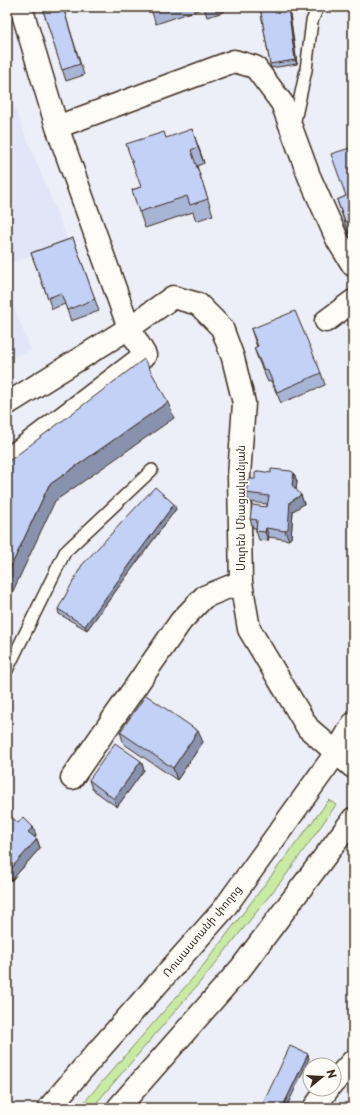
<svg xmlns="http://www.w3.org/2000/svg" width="360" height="1115" font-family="'Playpen Sans','Noto Sans Armenian',sans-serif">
<rect width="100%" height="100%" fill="#eceff7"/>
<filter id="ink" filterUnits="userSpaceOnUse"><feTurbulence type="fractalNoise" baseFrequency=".025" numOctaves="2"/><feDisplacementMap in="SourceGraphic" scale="8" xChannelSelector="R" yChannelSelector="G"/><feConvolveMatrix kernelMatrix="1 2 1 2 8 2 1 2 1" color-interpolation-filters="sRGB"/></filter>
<g filter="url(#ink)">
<path fill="#e0e6f7" d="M 7,89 L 68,241 L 7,265 Z
M 7,290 L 31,350 L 7,360 Z"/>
<path fill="#c9eaa2" stroke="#828a60" d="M 329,800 L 336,805 L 286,875 L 207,974 L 92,1108 L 79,1108 L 199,971 Z"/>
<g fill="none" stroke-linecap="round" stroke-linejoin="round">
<g stroke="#3b2a1e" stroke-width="14">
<path id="lane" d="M 294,125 L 306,70 L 312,21 L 318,7
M 7,670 L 65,552 L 152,470"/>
</g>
<g stroke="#3b2a1e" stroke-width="25">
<path id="street" d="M 57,127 L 234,61 L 255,67 L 282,103 L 309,176 L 338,241 L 353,265
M 326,321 L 353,301
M 7,404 L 129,328 L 173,297 L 198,304 L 222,328 L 233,358 L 244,403 L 239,476 L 241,582 L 249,629 L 308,728 L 353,767
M 7,460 L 145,355 L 129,328 L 57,127 L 21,7
M 72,778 L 181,621 L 204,597 L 241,582
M 334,1082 L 353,1061
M 314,1108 L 328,1089"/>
</g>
<g stroke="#3b2a1e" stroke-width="25">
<path id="secondary" d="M 49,1108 L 98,1051 L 223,910 L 336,753 L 353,724
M 118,1108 L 241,968 L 353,819"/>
</g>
<use href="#lane" stroke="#fdfcf7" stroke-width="11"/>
<use href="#street" stroke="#fdfcf7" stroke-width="22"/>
<use href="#secondary" stroke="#fdfcf7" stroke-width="22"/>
</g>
<path fill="#a8b4d4" stroke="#3b2a1e" d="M 42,7 L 63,7 L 84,75 L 66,81 Z
M 150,7 L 223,7 L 224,12 L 207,17 L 204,8 L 156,24 Z
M 260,7 L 289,7 L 297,64 L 271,68 L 270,64 Z
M 166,138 L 198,146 L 204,163 L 197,166 L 213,215 L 196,221 L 193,212 L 145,228 L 132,190 L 141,187 Z
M 353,147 L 353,237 L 350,238 L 337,200 L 346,196 Z
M 73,238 L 99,311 L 71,321 L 65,304 L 52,309 L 31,253 Z
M 251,329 L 321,373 L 325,385 L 281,403 L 271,381 L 268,382 L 258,359 L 254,348 L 257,347 Z
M 271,473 L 294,473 L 297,482 L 296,490 L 301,495 L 304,504 L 293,511 L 291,538 L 289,540 L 269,537 L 268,541 L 259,540 L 256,531 L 256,528 L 253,528 L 250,519 L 267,507 L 267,504 L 249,502 L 246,493 L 255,479 Z
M 176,509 L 87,630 L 59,614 L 58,609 Z
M 120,732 L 203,742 L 177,780 L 124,744 Z
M 141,761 L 144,770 L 117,807 L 92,789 L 89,780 Z
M 7,813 L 18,823 L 33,827 L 36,835 L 35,837 L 37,839 L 40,848 L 11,881 L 7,877 Z"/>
<path fill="#8892ad" stroke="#3b2a1e" d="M 288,7 L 289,7 L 297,64 L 295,60 Z
M 192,129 L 204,163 L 198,147 Z
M 168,402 L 174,418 L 55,501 L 7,604 L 7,575 L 49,485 Z
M 294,473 L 297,482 L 295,494 L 292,485 Z
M 301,495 L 304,504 L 293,511 L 291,538 L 289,540 L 285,531 L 290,502 Z
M 174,504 L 176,509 L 87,630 L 85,626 Z
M 266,528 L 269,537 L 268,541 L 265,532 Z
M 198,731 L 203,742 L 177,780 L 173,768 Z
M 141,761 L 144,770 L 117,807 L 114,799 Z
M 33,827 L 36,835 L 32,840 L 28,832 Z
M 37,839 L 40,848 L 11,881 L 8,872 Z
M 308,1054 L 309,1059 L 286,1108 L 282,1108 Z"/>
<path fill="#c3d1f7" stroke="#3b2a1e" d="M 42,7 L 63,7 L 80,64 L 62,70 Z
M 260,7 L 288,7 L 295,60 L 270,64 Z
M 192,129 L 198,147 L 191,150 L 208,199 L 190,205 L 187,196 L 139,212 L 132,190 L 141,187 L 126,144 L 164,132 L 166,138 Z
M 353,147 L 353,219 L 345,222 L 337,200 L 346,196 L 331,154 Z
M 73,238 L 95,299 L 67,310 L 61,293 L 48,298 L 31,253 Z
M 295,311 L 321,373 L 277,392 L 267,369 L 264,370 L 254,348 L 258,346 L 251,329 Z
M 144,359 L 168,402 L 49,485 L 7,575 L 7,465 L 9,461 Z
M 271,469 L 291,471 L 294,473 L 292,485 L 301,495 L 290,502 L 288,529 L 285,531 L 266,528 L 265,532 L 256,531 L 257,520 L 250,519 L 252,505 L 267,507 L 269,496 L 246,493 L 248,479 L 255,479 L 255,473 L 259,471 L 271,473 Z
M 155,487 L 174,504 L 85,626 L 58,609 L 82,565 Z
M 146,695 L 198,731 L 173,768 L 120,732 Z
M 115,743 L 141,761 L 114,799 L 89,780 Z
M 7,813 L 18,823 L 23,817 L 33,827 L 28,832 L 37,839 L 8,872 L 7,871 Z
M 290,1046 L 308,1054 L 282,1108 L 261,1108 Z"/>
</g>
<g text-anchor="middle" stroke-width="3.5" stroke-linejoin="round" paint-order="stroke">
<g font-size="11" fill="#3b2a1e" stroke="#fdfcf7">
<text transform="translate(241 508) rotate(-90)" y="4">Սուրեն Մնացականյան</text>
<text transform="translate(202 931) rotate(-50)" y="4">Ռուսաստանի փողոց</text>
</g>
</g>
<rect width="360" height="1115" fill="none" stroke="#fdfcf7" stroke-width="24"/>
<rect x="12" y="12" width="336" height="1091" fill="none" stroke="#3b2a1e" stroke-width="1.5" filter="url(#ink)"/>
<g transform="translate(322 1077) rotate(72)"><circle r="19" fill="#fdfcf7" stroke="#afa8a0"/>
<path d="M0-3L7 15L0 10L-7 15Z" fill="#3b2a1e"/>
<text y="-6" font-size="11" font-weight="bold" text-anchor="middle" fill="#3b2a1e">N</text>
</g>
</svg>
